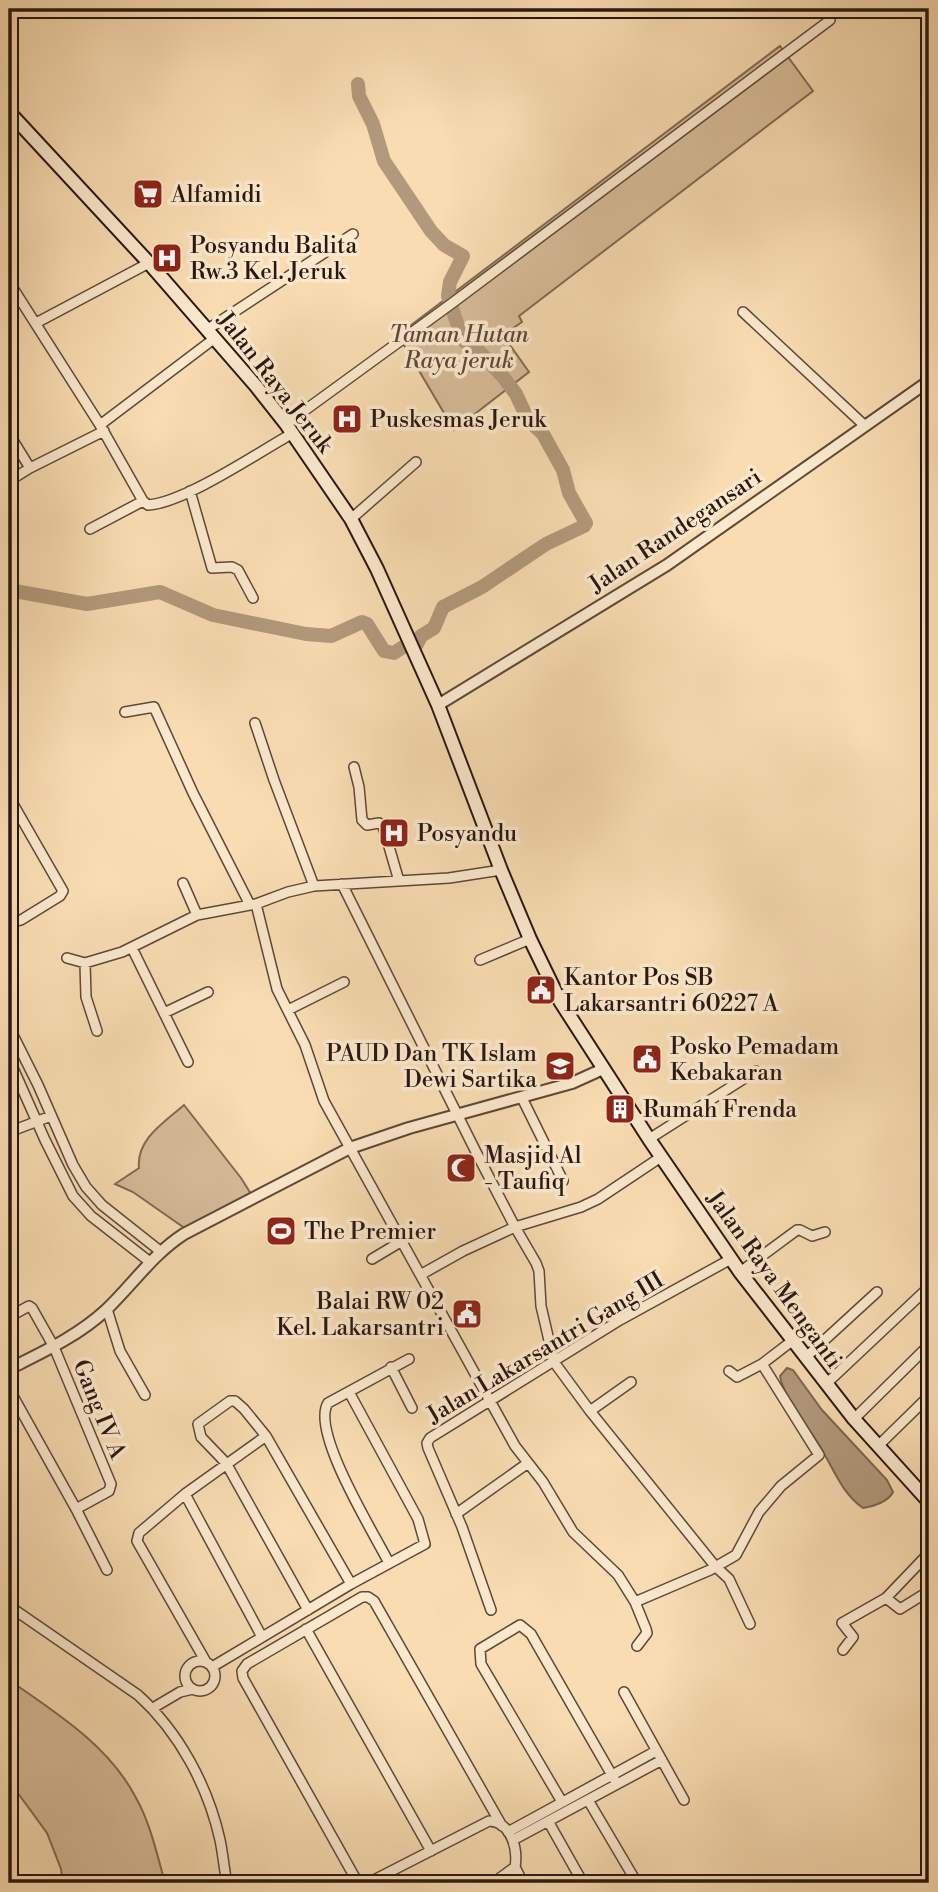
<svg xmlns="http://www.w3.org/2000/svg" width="938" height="1892" font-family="'Libre Bodoni',serif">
<rect width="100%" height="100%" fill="#f9dcb2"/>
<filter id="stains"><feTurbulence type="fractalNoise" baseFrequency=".00286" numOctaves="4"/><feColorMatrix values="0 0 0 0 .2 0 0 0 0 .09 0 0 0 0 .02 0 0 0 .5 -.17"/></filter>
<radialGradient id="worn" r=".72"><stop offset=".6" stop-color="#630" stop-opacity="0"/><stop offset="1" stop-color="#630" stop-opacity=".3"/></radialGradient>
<path fill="#d6bb97" stroke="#806954" stroke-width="2" d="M 780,46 L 813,91 L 519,316 L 522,322 L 503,335 L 529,372 L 454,430 L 398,335 Z
M 184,1105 L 241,1178 L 251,1194 L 186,1229 L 133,1192 L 115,1184 L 139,1168 C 136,1139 165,1122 184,1105 Z
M 9,1680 C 55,1712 108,1745 135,1796 C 150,1822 157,1854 165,1883 L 63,1883 L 61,1869 L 47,1833 L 9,1781 Z"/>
<path fill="#b2997b" stroke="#7b6551" stroke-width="2" d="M 787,1368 L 793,1370 L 822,1410 L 887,1480 L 893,1492 C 889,1501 873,1507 863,1508 C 840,1492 832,1464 817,1442 C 807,1426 782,1393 780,1376 Z"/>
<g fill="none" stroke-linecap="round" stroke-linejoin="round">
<path stroke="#b2997b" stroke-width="14" d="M 358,84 L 359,96 L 373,124 L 384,161 L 431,231 L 444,245 L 463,256 L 450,282 L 448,296 L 460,332 L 464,341 L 480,352 L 504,378 L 516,394 L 528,420 L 543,434 L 563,470 L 569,493 L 586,523 L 584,526 L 546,544 L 482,587 L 443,607 L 434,628 L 421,636 L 417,644 L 412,646
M 9,590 L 87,604 L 160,592 L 213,615 L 306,634 L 331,636 L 362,622 L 367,624 L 384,651 L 394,653 L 403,647"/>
<g stroke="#5d4839" stroke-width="12">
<path id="minor" d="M 9,282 L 100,425 L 143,501
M 743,312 L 864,425
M 36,323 L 149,263
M 208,329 L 353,234
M 286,424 L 451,304 L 830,20
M 100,425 L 215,338
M 9,434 L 30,468
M 9,481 L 30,468 L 104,431
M 190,491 L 212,568 L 232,567 L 238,570 L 253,598
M 143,501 L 148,505 C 184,503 259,452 293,433
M 351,519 L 416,462
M 90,529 L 143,501
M 125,712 L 154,707 L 193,793 L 250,905
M 255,723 L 274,780 L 314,886
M 354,767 L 359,787 L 362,820 L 367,825 L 379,823 L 383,826 L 399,881
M 9,797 L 63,891 L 60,896 L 21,920 L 17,921 L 9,913
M 183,883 L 197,915
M 342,884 L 476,1152 L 515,1227 L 536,1263 L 539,1271 L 541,1306 L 554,1362 L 590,1411 L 715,1566 L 729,1579 L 750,1624
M 256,904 L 277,989 L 305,1045 L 324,1101 L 515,1446 L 543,1482 L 573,1532 L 618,1575 L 635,1602 L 646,1629 L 647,1633 L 637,1646
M 132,948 L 188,1062
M 67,958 L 85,963 L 122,952 L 197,915 L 256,904 L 288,892 L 314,886 L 449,878 L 501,870
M 480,960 L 530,939
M 85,963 L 86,997 L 97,1031
M 288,1010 L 344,982
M 164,1013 L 208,992
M 9,1027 L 38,1085 L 73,1165 L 86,1187 L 102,1205 L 160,1251
M 9,1059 L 45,1140 L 73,1196 L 91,1216 L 150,1262
M 522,1098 L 563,1181
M 9,1132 L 51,1116
M 649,1139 L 756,1071
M 372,1259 L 402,1241
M 740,1272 L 797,1230 L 800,1230 L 812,1236 L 825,1232
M 422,1274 L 463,1251 L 515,1227 L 581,1207 L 598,1199 L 661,1157
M 107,1309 L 120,1351 L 145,1395
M 9,1317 L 29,1306 L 32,1308 L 54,1347 L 111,1484 L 109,1491 L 76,1509
M 805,1358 L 877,1292
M 391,1367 L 412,1408
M 729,1371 L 737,1377 L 762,1364 L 792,1341
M 826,1384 L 929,1287
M 9,1389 L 76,1509 L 107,1570
M 590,1411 L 631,1382
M 854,1419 L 929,1345
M 266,1436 L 244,1409 L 235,1401 L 230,1401 L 198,1424 L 201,1437 L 226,1463 L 308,1610
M 878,1446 L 929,1396
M 185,1494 L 262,1637
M 456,1514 L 528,1463
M 389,1563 C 374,1533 310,1431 328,1403 L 409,1359
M 886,1598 L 929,1553
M 635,1602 L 710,1570 L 736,1555 L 759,1512 L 781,1486 L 819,1455 L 762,1364
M 9,1606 L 138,1695 C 179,1732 208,1786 220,1840 C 223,1854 224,1869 227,1883
M 491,1610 L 462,1527 L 428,1448 L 427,1443 L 430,1438 L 620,1320 L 731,1259
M 306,1629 L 431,1851
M 843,1650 L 853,1637 L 842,1623 L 886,1598 L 900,1609 L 929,1591
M185 1676a15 15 0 1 1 30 0a15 15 0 1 1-30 0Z
M 206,1662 L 137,1541 L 139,1533 L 185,1494 L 266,1436 L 351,1584
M 212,1667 L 351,1584 L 425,1544 L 418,1519 L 349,1392
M 624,1692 L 684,1800
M 153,1708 L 180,1692 L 193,1689
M 588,1800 L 637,1883
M 562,1802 L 481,1664 L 480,1649 L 520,1625 L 531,1634 L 617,1784
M 548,1821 L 583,1883
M 508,1832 L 656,1751
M 513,1840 L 662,1760
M 515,1867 L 523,1883
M 9,1869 L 15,1883
M 358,1883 L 243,1678 L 242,1671 L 247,1664 L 362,1597 L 368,1597 L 374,1601 L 502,1826
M 368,1883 L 489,1821 C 512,1822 518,1850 515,1867 L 493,1883"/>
</g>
<g stroke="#5d4839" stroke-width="14">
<path id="tertiary" d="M 438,705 L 667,565 L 929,381
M 9,1369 C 43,1352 78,1336 106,1310 C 133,1284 153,1254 184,1234 L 350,1148 L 409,1128 L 572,1083 L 603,1069"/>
</g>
<g stroke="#291711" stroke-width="16">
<path id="secondary" d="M 9,112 L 149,263 L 256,386 L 286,424 L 351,519 L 377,569 L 438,705 L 501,870 L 530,939 L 560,1001 L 649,1139 L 740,1272 L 854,1419 L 929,1502"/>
</g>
<use href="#minor" stroke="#fbe8cd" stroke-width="9"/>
<use href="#tertiary" stroke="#fbe8cd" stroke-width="10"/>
<use href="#secondary" stroke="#fbe8cd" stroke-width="12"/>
</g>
<defs>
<g id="supermarket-square" transform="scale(1.575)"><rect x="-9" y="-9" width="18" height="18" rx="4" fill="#8f2418" stroke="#fbe8cd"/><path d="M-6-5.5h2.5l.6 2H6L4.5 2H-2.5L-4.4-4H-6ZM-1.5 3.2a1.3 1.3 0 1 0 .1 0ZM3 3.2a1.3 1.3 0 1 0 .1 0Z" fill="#fff"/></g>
<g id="hospital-square" transform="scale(1.575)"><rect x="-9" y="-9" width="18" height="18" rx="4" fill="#8f2418" stroke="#fbe8cd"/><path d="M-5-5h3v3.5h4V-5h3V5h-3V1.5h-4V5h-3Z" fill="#fff"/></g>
<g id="civic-square" transform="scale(1.575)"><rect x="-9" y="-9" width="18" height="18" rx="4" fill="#8f2418" stroke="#fbe8cd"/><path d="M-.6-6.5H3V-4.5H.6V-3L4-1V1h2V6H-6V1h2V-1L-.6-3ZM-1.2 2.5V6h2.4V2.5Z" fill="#fff"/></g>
<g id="school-square" transform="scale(1.575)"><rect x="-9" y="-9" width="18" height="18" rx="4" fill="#8f2418" stroke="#fbe8cd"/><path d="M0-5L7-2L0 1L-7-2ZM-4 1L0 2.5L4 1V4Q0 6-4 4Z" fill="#fff"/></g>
<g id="building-square" transform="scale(1.575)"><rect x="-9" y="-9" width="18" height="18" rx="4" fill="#8f2418" stroke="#fbe8cd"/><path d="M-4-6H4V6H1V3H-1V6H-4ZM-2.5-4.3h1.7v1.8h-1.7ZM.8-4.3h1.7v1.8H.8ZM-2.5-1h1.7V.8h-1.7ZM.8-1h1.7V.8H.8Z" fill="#fff"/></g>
<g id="mosque-square" transform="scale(1.575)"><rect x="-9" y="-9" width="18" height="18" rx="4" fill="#8f2418" stroke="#fbe8cd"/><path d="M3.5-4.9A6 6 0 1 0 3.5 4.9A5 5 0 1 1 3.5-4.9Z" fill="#fff"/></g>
<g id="stadium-square" transform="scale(1.575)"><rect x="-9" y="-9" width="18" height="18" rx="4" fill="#8f2418" stroke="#fbe8cd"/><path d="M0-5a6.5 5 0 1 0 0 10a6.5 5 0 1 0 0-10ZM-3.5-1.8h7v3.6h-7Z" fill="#fff"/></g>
</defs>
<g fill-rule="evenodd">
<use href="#supermarket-square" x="148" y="194"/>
<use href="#hospital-square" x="167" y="258"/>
<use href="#hospital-square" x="347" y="419"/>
<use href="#hospital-square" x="394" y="833"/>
<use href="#civic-square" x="541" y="990"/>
<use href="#civic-square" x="647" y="1059"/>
<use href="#school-square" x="560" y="1066"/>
<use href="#building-square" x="620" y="1109"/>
<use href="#mosque-square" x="461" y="1168"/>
<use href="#stadium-square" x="281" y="1231"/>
<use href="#civic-square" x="467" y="1314"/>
</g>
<g text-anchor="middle" stroke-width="7" stroke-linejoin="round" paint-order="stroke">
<g font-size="23" fill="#291711" stroke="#fbe8cd" text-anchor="start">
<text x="171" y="202">Alfamidi</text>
<text x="190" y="253">Posyandu Balita<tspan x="190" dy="26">Rw.3 Kel. Jeruk</tspan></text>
<text x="370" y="427">Puskesmas Jeruk</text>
<text x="417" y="841">Posyandu</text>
<text x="564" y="985">Kantor Pos SB<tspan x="564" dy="26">Lakarsantri 60227 A</tspan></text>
<text x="670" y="1054">Posko Pemadam<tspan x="670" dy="26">Kebakaran</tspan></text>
<text x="537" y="1061" text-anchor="end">PAUD Dan TK Islam<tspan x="537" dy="26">Dewi Sartika</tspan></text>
<text x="643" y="1117">Rumah Frenda</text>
<text x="484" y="1163">Masjid Al<tspan x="484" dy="26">- Taufiq</tspan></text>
<text x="304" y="1239">The Premier</text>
<text x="444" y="1309" text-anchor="end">Balai RW 02<tspan x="444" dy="26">Kel. Lakarsantri</tspan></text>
</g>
<g font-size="23" font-style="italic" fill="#5d4839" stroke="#fbe8cd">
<text x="459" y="342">Taman Hutan<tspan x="459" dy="26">Raya jeruk</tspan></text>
</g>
<g font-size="23" fill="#291711" stroke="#fbe8cd">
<text transform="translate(276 382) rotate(52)" y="8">Jalan Raya Jeruk</text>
<text transform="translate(675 530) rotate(-34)" y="8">Jalan Randegansari</text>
<text transform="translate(775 1279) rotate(54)" y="8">Jalan Raya Menganti</text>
<text transform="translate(545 1347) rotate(-31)" y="8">Jalan Lakarsantri Gang III</text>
<text transform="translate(100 1409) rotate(68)" y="8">Gang IV A</text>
</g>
</g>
<rect width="938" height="1892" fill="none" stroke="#f9dcb2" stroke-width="35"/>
<rect x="10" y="10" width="917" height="1871" fill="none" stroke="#291711" stroke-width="3.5"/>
<rect x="18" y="18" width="903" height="1857" fill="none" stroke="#291711" stroke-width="2"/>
<rect width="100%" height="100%" filter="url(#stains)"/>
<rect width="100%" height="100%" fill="url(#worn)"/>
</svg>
